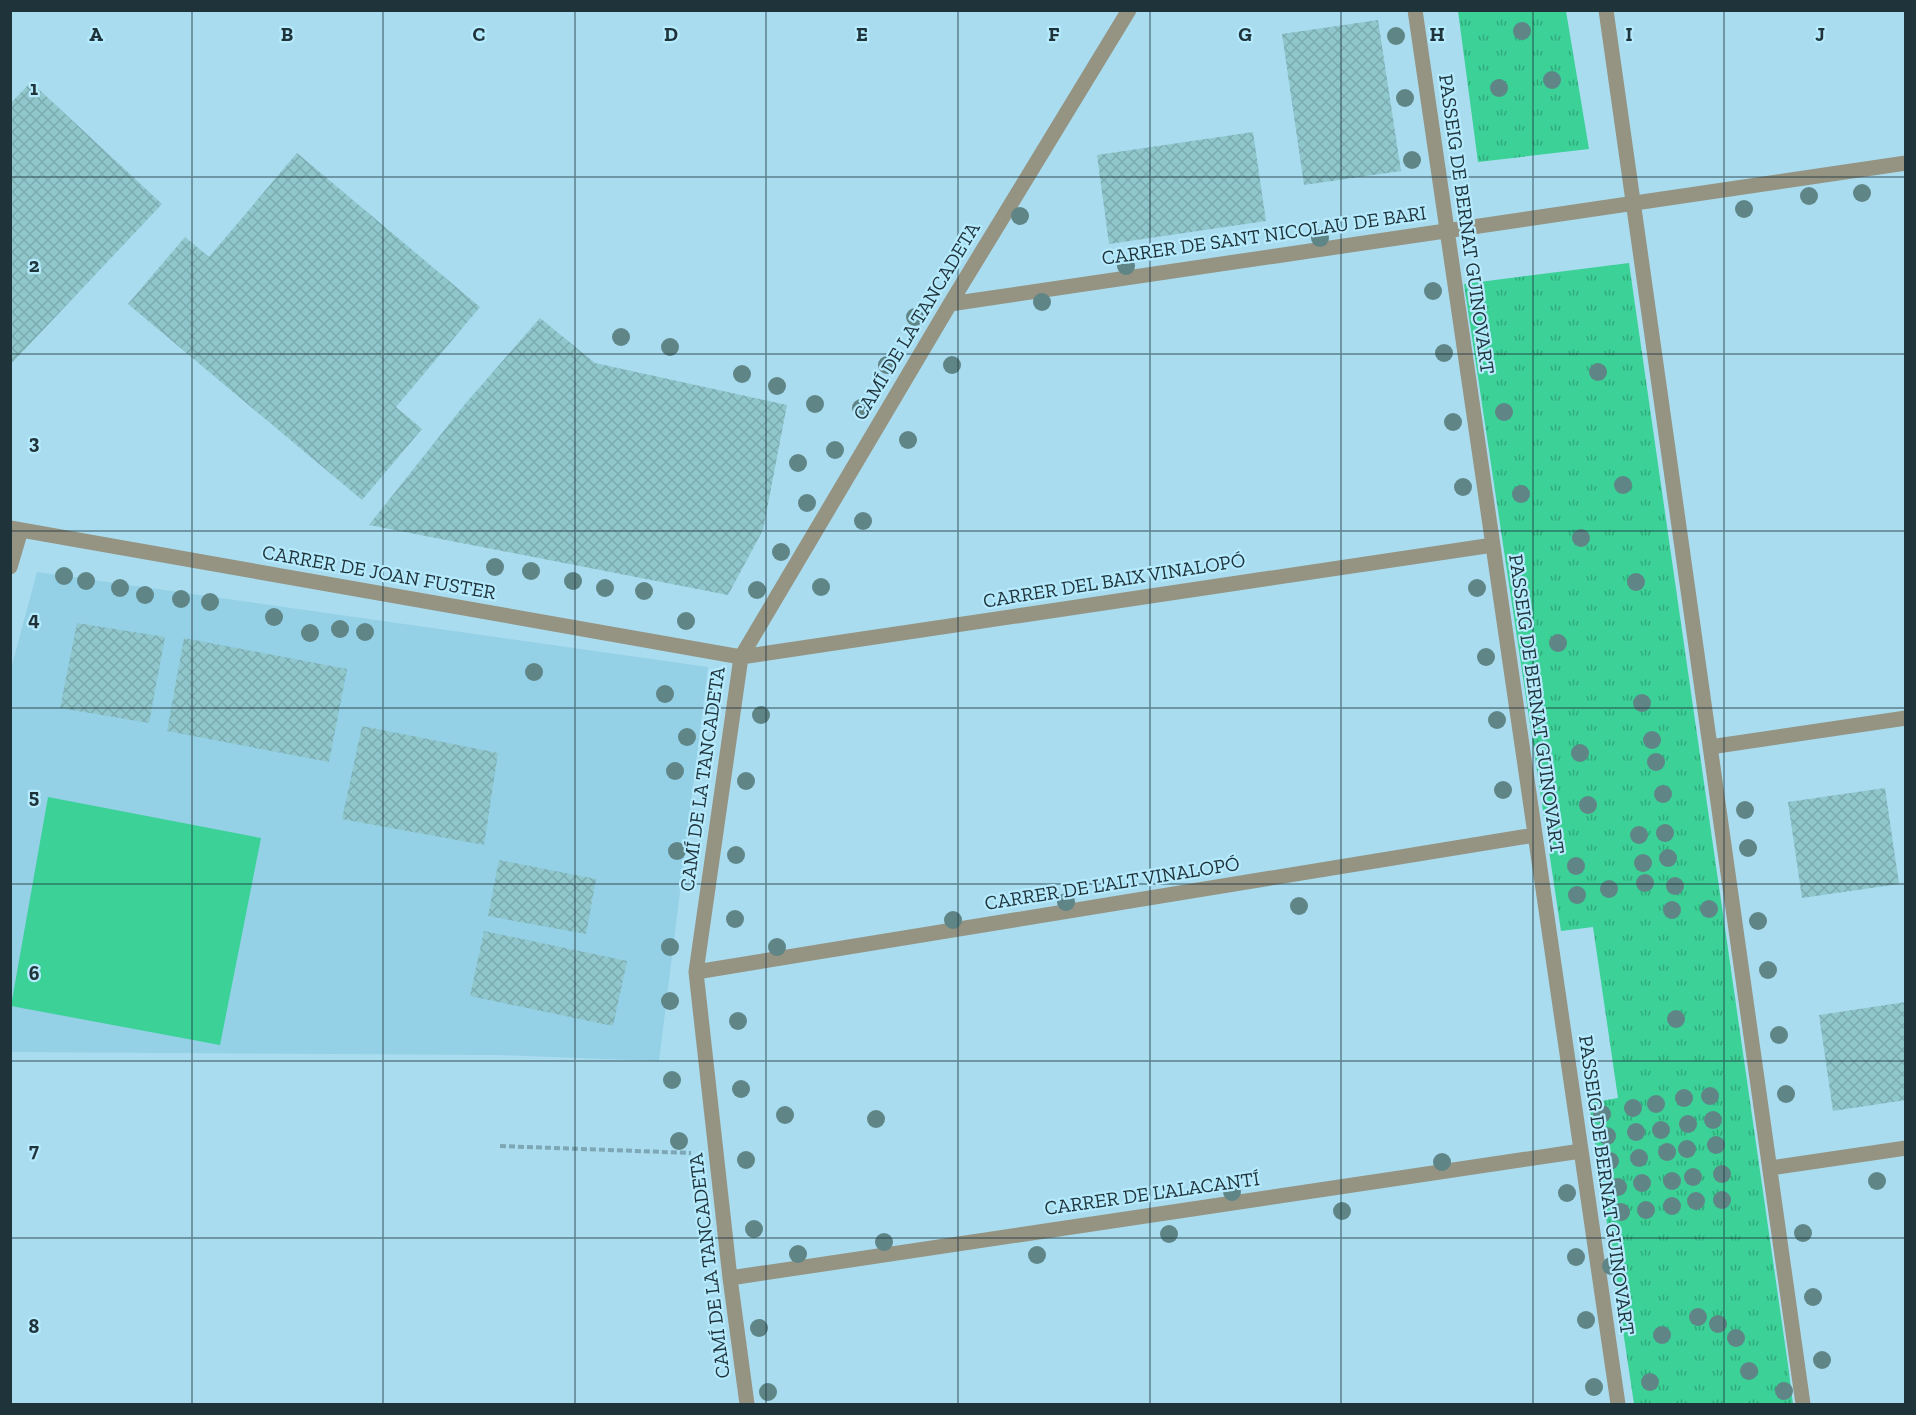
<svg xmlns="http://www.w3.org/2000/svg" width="1916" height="1415" font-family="'Zilla Slab',serif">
<defs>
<pattern id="park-tufts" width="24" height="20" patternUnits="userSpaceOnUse" patternTransform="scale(1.5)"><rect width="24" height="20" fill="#3bd197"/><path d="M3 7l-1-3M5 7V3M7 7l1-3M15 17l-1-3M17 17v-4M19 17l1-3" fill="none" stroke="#31aa7c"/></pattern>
<pattern id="building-cross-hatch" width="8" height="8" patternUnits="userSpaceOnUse" patternTransform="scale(1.5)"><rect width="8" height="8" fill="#8fc7cc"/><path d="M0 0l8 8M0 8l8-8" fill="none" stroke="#7babb0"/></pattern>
</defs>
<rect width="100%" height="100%" fill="#a9dcef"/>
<path fill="#94d0e6" d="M 37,572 L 708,667 L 659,1061 L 498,1055 L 11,1052 L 11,669 Z"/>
<path fill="#3bd197" d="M 48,797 L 261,838 L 220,1045 L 11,1006 Z"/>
<path fill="url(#park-tufts)" d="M 1458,11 L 1566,11 L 1589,149 L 1478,162 Z
M 1629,263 L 1788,1365 L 1793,1404 L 1634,1404 L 1589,1103 L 1618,1098 L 1593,927 L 1561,931 L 1464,284 Z"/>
<path fill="url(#building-cross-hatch)" d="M 1378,20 L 1401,171 L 1304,185 L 1282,34 Z
M 31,82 L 162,204 L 10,365 L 10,104 Z
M 1253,132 L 1266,221 L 1109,244 L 1097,155 Z
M 297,153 L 480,307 L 396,407 L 422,429 L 362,500 L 128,304 L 185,237 L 209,257 Z
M 540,318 L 595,363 L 787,405 L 763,530 L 728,595 L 369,525 L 465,404 Z
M 77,623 L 165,637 L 149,723 L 60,708 Z
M 184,638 L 347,669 L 329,762 L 167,731 Z
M 362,726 L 498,753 L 484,845 L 342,819 Z
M 1885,788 L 1899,884 L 1802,898 L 1788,802 Z
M 499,860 L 596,879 L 586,934 L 488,916 Z
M 484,931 L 627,961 L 613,1026 L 470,996 Z
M 1906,1002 L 1906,1100 L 1833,1111 L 1819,1015 Z"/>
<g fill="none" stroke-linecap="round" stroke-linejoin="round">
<path stroke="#7ea7b6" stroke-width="4" stroke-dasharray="6 3" stroke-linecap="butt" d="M 500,1146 L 691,1153"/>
<path stroke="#959381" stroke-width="15" d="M 1415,10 L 1618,1404
M 1606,10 L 1803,1404
M 950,304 L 1906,163
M 10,528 L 741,657 L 1493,545
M 10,567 L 21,530
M 1710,747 L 1906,718
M 696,972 L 1535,835
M 1770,1168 L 1906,1148
M 730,1278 L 1581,1151
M 747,1404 L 730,1278 L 696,972 L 741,657 L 950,304 L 1129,10"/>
</g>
<g fill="#608587">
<circle cx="1522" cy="31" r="9"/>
<circle cx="1396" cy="36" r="9"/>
<circle cx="1552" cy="80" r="9"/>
<circle cx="1499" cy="88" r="9"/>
<circle cx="1405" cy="98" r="9"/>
<circle cx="1412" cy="160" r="9"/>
<circle cx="1862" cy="193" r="9"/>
<circle cx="1809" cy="196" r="9"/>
<circle cx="1744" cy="209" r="9"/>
<circle cx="1020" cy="216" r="9"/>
<circle cx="1320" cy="238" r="9"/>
<circle cx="1126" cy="266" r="9"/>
<circle cx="1433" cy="291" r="9"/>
<circle cx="1042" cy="302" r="9"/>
<circle cx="915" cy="317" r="9"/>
<circle cx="621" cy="337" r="9"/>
<circle cx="670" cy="347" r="9"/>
<circle cx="1444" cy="353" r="9"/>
<circle cx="887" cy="365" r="9"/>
<circle cx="952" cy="365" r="9"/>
<circle cx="1598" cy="372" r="9"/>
<circle cx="742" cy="374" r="9"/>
<circle cx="777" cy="386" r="9"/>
<circle cx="815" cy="404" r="9"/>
<circle cx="861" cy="408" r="9"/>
<circle cx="1504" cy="412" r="9"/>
<circle cx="1453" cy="422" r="9"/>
<circle cx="908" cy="440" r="9"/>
<circle cx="835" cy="450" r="9"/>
<circle cx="798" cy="463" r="9"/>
<circle cx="1623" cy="485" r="9"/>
<circle cx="1463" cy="487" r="9"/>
<circle cx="1521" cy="494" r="9"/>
<circle cx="807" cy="503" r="9"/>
<circle cx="863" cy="521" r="9"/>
<circle cx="1581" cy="538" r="9"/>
<circle cx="781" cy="552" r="9"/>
<circle cx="495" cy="567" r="9"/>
<circle cx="531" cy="571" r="9"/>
<circle cx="64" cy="576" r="9"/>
<circle cx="86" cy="581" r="9"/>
<circle cx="573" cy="581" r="9"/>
<circle cx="1636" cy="582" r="9"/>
<circle cx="821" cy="587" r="9"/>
<circle cx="120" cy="588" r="9"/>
<circle cx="605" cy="588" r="9"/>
<circle cx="1477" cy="588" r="9"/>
<circle cx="757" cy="590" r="9"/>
<circle cx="644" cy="591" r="9"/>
<circle cx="145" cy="595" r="9"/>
<circle cx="181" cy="599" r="9"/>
<circle cx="210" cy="602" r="9"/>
<circle cx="274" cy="617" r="9"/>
<circle cx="686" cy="621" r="9"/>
<circle cx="340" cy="629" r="9"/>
<circle cx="365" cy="632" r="9"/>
<circle cx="310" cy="633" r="9"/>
<circle cx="1558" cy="643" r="9"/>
<circle cx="1486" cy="657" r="9"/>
<circle cx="534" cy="672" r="9"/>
<circle cx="665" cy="694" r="9"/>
<circle cx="1642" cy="703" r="9"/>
<circle cx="761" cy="715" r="9"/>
<circle cx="1497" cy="720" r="9"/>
<circle cx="687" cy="737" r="9"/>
<circle cx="1652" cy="740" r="9"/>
<circle cx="1580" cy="753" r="9"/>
<circle cx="1656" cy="762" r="9"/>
<circle cx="675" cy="771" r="9"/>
<circle cx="746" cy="781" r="9"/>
<circle cx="1503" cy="790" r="9"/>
<circle cx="1663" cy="794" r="9"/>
<circle cx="1588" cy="805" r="9"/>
<circle cx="1745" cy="810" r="9"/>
<circle cx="1665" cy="833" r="9"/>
<circle cx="1639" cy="835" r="9"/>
<circle cx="1748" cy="848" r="9"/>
<circle cx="677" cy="851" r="9"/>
<circle cx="736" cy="855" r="9"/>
<circle cx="1668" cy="858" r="9"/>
<circle cx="1643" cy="863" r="9"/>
<circle cx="1576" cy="866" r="9"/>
<circle cx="1645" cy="883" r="9"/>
<circle cx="1675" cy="886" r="9"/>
<circle cx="1609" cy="889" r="9"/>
<circle cx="1577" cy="895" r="9"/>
<circle cx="1066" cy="902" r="9"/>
<circle cx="1299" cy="906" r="9"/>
<circle cx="1709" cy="909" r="9"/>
<circle cx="1672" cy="910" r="9"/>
<circle cx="735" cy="919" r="9"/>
<circle cx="953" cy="920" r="9"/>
<circle cx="1758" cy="921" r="9"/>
<circle cx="670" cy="947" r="9"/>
<circle cx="777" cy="947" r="9"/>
<circle cx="1768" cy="970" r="9"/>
<circle cx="670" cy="1001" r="9"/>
<circle cx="1676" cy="1019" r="9"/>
<circle cx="738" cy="1021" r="9"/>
<circle cx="1779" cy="1035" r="9"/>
<circle cx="672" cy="1080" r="9"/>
<circle cx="741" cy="1089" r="9"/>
<circle cx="1786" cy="1094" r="9"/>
<circle cx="1710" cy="1096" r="9"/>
<circle cx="1684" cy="1098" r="9"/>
<circle cx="1656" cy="1104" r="9"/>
<circle cx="1633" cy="1108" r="9"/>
<circle cx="1602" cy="1114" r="9"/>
<circle cx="785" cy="1115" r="9"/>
<circle cx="876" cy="1119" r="9"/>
<circle cx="1713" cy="1120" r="9"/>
<circle cx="1688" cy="1124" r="9"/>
<circle cx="1661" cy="1130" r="9"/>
<circle cx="1636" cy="1132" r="9"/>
<circle cx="1607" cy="1136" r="9"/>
<circle cx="679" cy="1141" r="9"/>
<circle cx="1716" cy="1145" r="9"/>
<circle cx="1687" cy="1149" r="9"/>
<circle cx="1667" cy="1152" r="9"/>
<circle cx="1639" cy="1158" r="9"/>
<circle cx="746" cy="1160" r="9"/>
<circle cx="1610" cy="1161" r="9"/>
<circle cx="1442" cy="1162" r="9"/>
<circle cx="1722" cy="1174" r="9"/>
<circle cx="1693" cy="1177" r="9"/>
<circle cx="1672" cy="1181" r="9"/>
<circle cx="1877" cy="1181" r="9"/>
<circle cx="1642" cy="1183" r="9"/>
<circle cx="1618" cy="1187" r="9"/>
<circle cx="1232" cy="1192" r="9"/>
<circle cx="1567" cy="1193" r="9"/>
<circle cx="1722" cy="1200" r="9"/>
<circle cx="1696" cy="1201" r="9"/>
<circle cx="1672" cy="1206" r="9"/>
<circle cx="1646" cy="1210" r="9"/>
<circle cx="1342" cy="1211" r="9"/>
<circle cx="1621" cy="1212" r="9"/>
<circle cx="754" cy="1229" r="9"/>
<circle cx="1803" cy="1233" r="9"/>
<circle cx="1169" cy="1234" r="9"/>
<circle cx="884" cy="1242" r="9"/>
<circle cx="798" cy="1254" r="9"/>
<circle cx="1037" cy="1255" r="9"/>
<circle cx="1576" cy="1257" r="9"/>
<circle cx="1611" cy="1266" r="9"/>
<circle cx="1813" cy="1297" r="9"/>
<circle cx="1698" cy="1317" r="9"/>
<circle cx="1586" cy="1320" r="9"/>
<circle cx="1718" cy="1324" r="9"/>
<circle cx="759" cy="1328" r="9"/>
<circle cx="1662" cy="1335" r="9"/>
<circle cx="1736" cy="1338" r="9"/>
<circle cx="1822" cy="1360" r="9"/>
<circle cx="1749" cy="1371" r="9"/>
<circle cx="1650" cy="1382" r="9"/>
<circle cx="1594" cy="1387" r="9"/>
<circle cx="1784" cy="1391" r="9"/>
<circle cx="768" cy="1392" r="9"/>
</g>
<path fill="none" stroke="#1f333b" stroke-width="1.5" stroke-opacity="0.55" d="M 192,10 L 192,1404M 383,10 L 383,1404M 575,10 L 575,1404M 766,10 L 766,1404M 958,10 L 958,1404M 1150,10 L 1150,1404M 1341,10 L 1341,1404M 1533,10 L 1533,1404M 1724,10 L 1724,1404M 10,177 L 1906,177M 10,354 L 1906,354M 10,531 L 1906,531M 10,708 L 1906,708M 10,884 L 1906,884M 10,1061 L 1906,1061M 10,1238 L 1906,1238"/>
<g text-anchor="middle" stroke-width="4.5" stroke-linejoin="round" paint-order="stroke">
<g font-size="20" fill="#1f333b" stroke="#b6eafd">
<text transform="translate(1467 224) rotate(82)" y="7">PASSEIG DE BERNAT GUINOVART</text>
<text transform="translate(1264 235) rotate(-8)" y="7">CARRER DE SANT NICOLAU DE BARI</text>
<text transform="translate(916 321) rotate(-59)" y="7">CAMÍ DE LA TANCADETA</text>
<text transform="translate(379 572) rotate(10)" y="7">CARRER DE JOAN FUSTER</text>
<text transform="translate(1114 580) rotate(-9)" y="7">CARRER DEL BAIX VINALOPÓ</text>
<text transform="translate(1537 704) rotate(82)" y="7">PASSEIG DE BERNAT GUINOVART</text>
<text transform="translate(702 779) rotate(-82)" y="7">CAMÍ DE LA TANCADETA</text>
<text transform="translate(1112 883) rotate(-9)" y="7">CARRER DE L'ALT VINALOPÓ</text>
<text transform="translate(1607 1185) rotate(82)" y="7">PASSEIG DE BERNAT GUINOVART</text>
<text transform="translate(1152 1193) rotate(-8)" y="7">CARRER DE L'ALACANTÍ</text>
<text transform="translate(709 1266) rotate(-97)" y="7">CAMÍ DE LA TANCADETA</text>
</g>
</g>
<g font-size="20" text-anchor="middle" font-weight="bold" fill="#1f333b" stroke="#b6eafd" stroke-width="4.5" stroke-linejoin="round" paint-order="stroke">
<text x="96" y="41">A</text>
<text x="287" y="41">B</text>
<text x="479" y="41">C</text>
<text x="671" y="41">D</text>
<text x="862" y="41">E</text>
<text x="1054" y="41">F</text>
<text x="1245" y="41">G</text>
<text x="1437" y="41">H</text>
<text x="1629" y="41">I</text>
<text x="1820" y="41">J</text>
<text x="34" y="95">1</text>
<text x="34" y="272">2</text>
<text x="34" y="449">3</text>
<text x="34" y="626">4</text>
<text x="34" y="803">5</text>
<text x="34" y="980">6</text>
<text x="34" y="1157">7</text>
<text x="34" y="1333">8</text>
</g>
<rect width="1916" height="1415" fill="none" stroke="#1f333b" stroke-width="24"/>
</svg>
